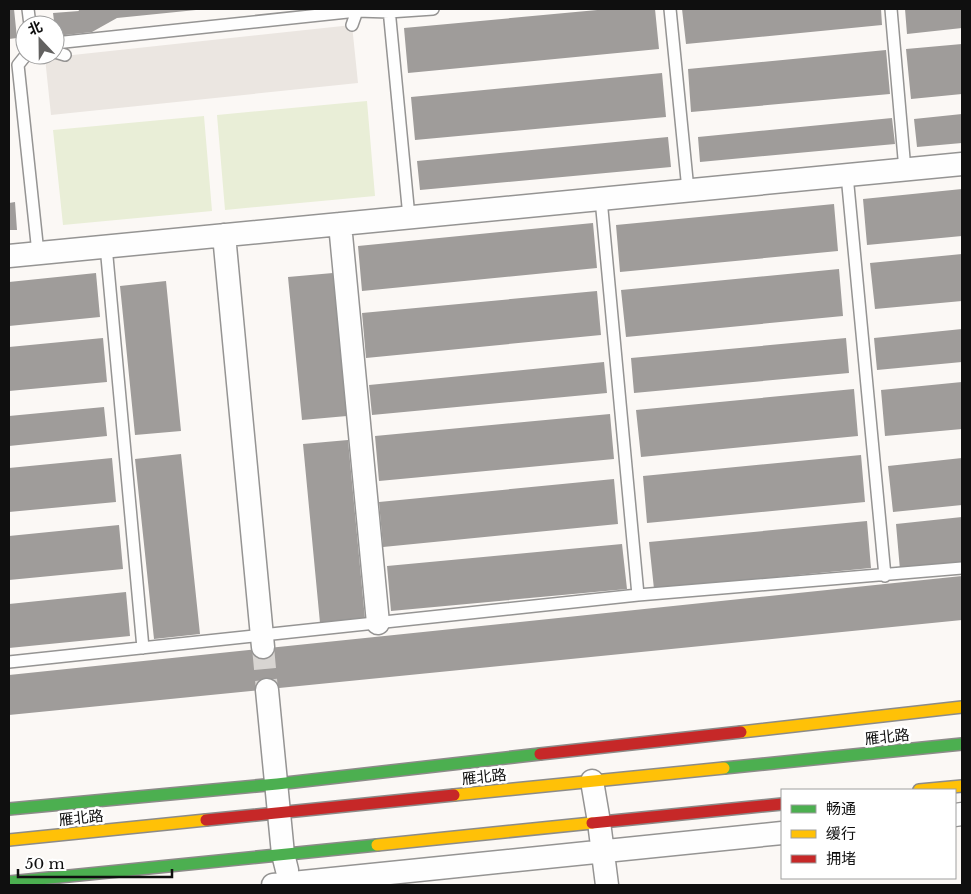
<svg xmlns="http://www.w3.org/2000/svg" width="971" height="894" font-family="'Libre Baskerville','Noto Sans SC',serif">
<rect width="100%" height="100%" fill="#fbf8f5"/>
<path fill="#e9eed7" d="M 367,101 L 375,196 L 225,210 L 217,115 Z
M 204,116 L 212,211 L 63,225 L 53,130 Z"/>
<path fill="#ebe6e1" d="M 352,25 L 358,83 L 51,115 L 45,58 Z"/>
<path fill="#9f9c9a" d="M 9,9 L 14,9 L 17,38 L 9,39 Z
M 78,9 L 195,9 L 196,10 L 117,18 L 92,32 L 56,36 L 53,13 L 79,11 Z
M 608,9 L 655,9 L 659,49 L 408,73 L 404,28 Z
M 682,9 L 881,9 L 882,25 L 686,44 Z
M 905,9 L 962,9 L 962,28 L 907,34 Z
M 962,44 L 962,94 L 911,99 L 906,49 Z
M 886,50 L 890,94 L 691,112 L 688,69 Z
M 662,73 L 666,117 L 415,140 L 411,97 Z
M 962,114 L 962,143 L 917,147 L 914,119 Z
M 892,118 L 895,144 L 700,162 L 698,137 Z
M 668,137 L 671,167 L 420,190 L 417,161 Z
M 962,189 L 962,236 L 867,245 L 863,199 Z
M 15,202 L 17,230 L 9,230 L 9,203 Z
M 834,204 L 838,251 L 620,272 L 616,225 Z
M 593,223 L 597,268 L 362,291 L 358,246 Z
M 962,254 L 962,301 L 875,309 L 870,263 Z
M 839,269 L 843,316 L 626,337 L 621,290 Z
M 96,273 L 100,317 L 9,326 L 9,282 Z
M 333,273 L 347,416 L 302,420 L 288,277 Z
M 166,281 L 181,431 L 135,435 L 120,286 Z
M 597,291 L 601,335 L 366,358 L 362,313 Z
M 962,329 L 962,362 L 877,370 L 874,338 Z
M 103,338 L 107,382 L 9,391 L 9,347 Z
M 846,338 L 849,373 L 634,393 L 631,358 Z
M 604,362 L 607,393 L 372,415 L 369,385 Z
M 962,382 L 962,429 L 885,436 L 881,390 Z
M 854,389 L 858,436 L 641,457 L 636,410 Z
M 104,407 L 107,436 L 9,446 L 9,416 Z
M 610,414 L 614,459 L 379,481 L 375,436 Z
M 348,440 L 365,619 L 320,623 L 303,444 Z
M 181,454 L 200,634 L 154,639 L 135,459 Z
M 861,455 L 865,502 L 647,523 L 643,476 Z
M 112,458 L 116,502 L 9,512 L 9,468 Z
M 962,458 L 962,505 L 893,512 L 888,466 Z
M 614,479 L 618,524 L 383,547 L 379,502 Z
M 962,517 L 962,564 L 900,570 L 896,524 Z
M 867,521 L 871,568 L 654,589 L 649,542 Z
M 119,525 L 123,569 L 9,580 L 9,536 Z
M 622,544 L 627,589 L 391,611 L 387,566 Z
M 962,576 L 962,620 L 9,715 L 9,675 Z
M 126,592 L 130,636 L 9,648 L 9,604 Z"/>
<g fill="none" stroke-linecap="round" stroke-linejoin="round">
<path stroke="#d8d5d2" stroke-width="22" stroke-dasharray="22 11" stroke-linecap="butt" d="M 263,647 L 267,690"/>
<g stroke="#959493" stroke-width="14">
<path id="lane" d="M 28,9 L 30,25
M 389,9 L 409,217
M 670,9 L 688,190
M 891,9 L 905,170
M 352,25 L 357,11 L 389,12 L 433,9
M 55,43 L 357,11
M 55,52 L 65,55
M 26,55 L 18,65 L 38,253
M 847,175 L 885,576
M 601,199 L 638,595
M 106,246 L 143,648
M 9,662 L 638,595 L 962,568"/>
</g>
<g stroke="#959493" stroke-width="25">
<path id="street" d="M 340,224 L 378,623
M 224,235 L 263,647
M 9,256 L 962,164
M 267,690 L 283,854 L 287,870
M 592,781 L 599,822 L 607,885
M 955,815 L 962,814
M 273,885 L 782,833"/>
</g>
<g stroke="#8c8b89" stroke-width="14">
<path id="fast" d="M 724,768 L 962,744
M 9,809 L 277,784 L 540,754
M 9,882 L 377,845"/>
</g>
<g stroke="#8c8b89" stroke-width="14">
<path id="slow" d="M 741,732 L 962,707
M 919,790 L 962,786
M 454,795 L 724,768
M 9,840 L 206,820
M 377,845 L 592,823"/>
</g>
<g stroke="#8c8b89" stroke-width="14">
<path id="jam" d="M 540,754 L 741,732
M 206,820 L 454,795
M 592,823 L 782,804"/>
</g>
<use href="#lane" stroke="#fefefe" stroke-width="11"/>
<use href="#street" stroke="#fefefe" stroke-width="22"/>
<use href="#fast" stroke="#4caf50" stroke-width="11"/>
<use href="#slow" stroke="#ffc107" stroke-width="11"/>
<use href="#jam" stroke="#c62828" stroke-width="11"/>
</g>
<g text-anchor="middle" stroke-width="5" stroke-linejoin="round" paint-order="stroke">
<g font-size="15" fill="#0f0f0f" stroke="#fff">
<text transform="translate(887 737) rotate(-6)" y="5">雁北路</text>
<text transform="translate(484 777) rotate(-6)" y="5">雁北路</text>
<text transform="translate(81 818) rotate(-6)" y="5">雁北路</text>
</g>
</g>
<rect width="971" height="894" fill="none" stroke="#0f0f0f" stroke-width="20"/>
<rect x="781" y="789" width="175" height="90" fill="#ffffff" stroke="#9f9f9f"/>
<rect x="791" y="805" width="25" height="8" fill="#4caf50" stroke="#9f9f9f"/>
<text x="826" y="814" font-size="15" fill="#0f0f0f">畅通</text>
<rect x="791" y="830" width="25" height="8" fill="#ffc107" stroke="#9f9f9f"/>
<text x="826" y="839" font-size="15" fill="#0f0f0f">缓行</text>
<rect x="791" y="855" width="25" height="8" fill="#c62828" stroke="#9f9f9f"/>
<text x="826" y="864" font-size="15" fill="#0f0f0f">拥堵</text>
<g transform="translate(40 40) rotate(338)"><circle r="24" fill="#ffffff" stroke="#9f9f9f"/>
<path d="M0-4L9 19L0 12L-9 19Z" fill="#626160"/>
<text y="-8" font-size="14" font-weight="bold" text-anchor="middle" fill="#0f0f0f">北</text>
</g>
<path d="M18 869v8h154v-8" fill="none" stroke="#0f0f0f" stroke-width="2.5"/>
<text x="25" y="869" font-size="15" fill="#0f0f0f" stroke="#ffffff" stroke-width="4" paint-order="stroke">50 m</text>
</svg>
